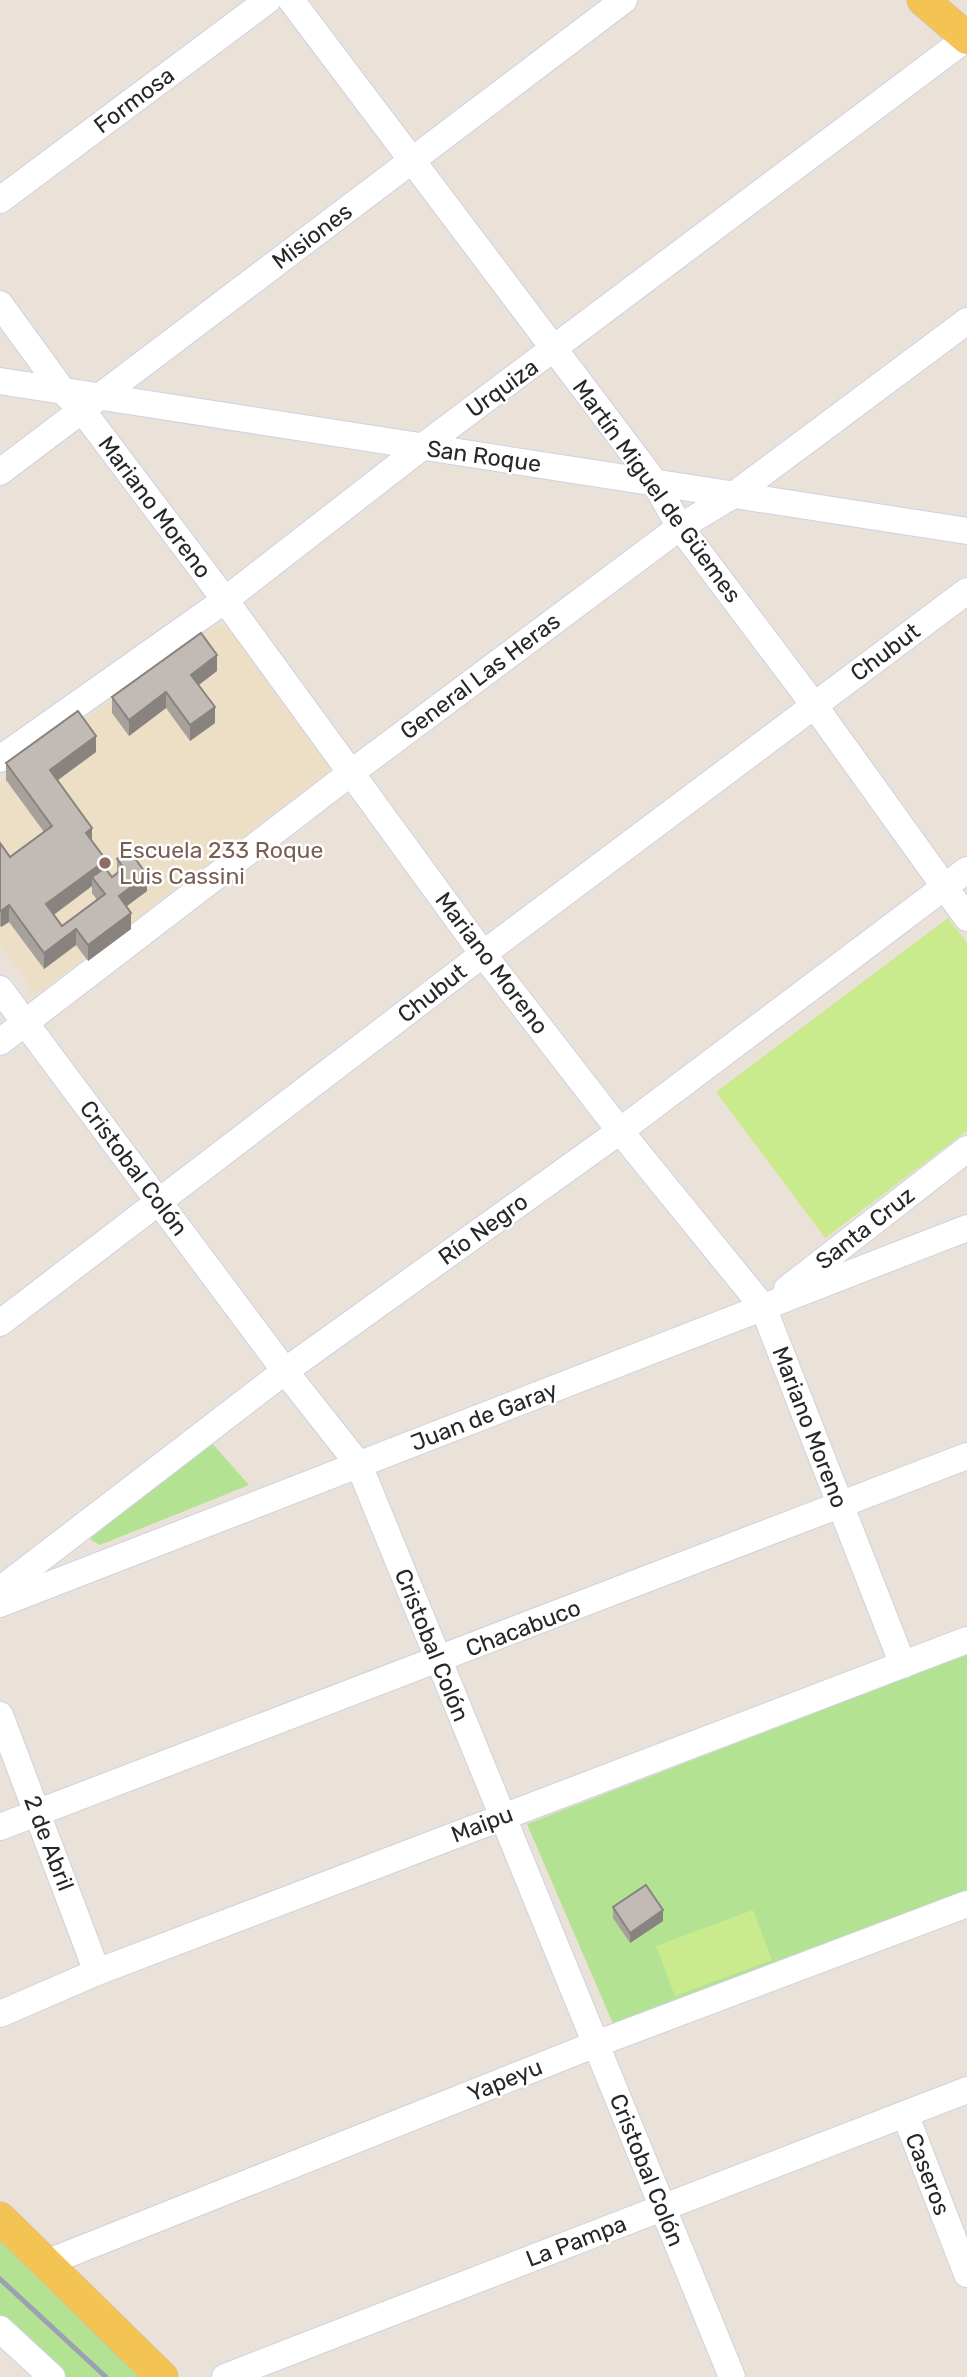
<svg xmlns="http://www.w3.org/2000/svg" width="967" height="2377" font-family="Rubik,sans-serif">
<rect width="100%" height="100%" fill="#eae1d8"/>
<path fill="#eddec6" d="M 213,625 L 230,627 L 331,764 L 328,773 L 36,995 L 0,945 L 0,782 Z"/>
<path fill="#b3e392" d="M 210,1441 L 249,1485 L 100,1545 L 91,1540 L 90,1533 Z
M 967,1654 L 967,1890 L 796,1959 L 614,2026 L 527,1824 Z
M 0,2218 L 162,2377 L 52,2377 L 0,2329 Z"/>
<path fill="#caeb8d" d="M 948,918 L 967,943 L 967,1131 L 825,1238 L 716,1092 Z
M 753,1910 L 772,1960 L 675,1996 L 656,1946 Z"/>
<g fill="none" stroke-linecap="round" stroke-linejoin="round">
<g stroke="#cdd2e1" stroke-width="28">
<path id="minor" d="M 291,0 L 653,480 L 680,527 L 814,705 L 967,918
M 0,200 L 268,0
M 0,304 L 63,391 L 82,410 L 225,600 L 483,954 L 620,1131 L 763,1307 L 903,1665
M 0,381 L 967,531
M 0,472 L 624,0
M 0,759 L 225,600 L 422,447 L 967,38
M 0,989 L 285,1371 L 359,1465 L 732,2377
M 0,1042 L 352,772 L 680,527 L 735,494 L 967,321
M 787,1289 L 967,1149
M 0,1323 L 483,954 L 967,591
M 0,1590 L 285,1371 L 620,1131 L 967,870
M 0,1604 L 967,1228
M 0,1715 L 97,1972
M 0,1827 L 967,1456
M 0,2014 L 97,1972 L 967,1640
M 905,2114 L 967,2274
M 46,2263 L 596,2044 L 967,1904
M 0,2329 L 52,2377
M 225,2377 L 967,2090"/>
</g>
<g stroke="#c3c3c3" stroke-width="33">
<path id="major" d="M 923,0 L 967,38
M 0,2218 L 162,2377"/>
</g>
<use href="#minor" stroke="#fff" stroke-width="26"/>
<use href="#major" stroke="#f3c354" stroke-width="32"/>
<path stroke="#9ba0b2" stroke-width="5" d="M 0,2279 L 106,2377"/>
</g>
<path fill="#a7a19c" fill-rule="evenodd" d="M 217,671 L 198,685 L 215,723 L 190,741 L 166,708 L 129,736 L 112,713 L 112,697 Z
M 96,752 L 57,780 L 92,842 L 106,869 L 112,877 L 117,873 L 117,859 L 147,891 L 126,906 L 131,929 L 88,961 L 76,945 L 44,969 L 9,922 L 1,927 L 0,926 L 0,843 L 10,857 L 44,832 L 6,780 L 6,763 ZM 92,886 L 92,893 L 97,900 L 62,926 L 54,915 Z
M 613,1907 L 663,1921 L 630,1943 L 613,1918 Z"/>
<path fill="#88837f" d="M 217,655 L 217,671 L 191,691 L 191,675 Z
M 166,692 L 166,708 L 129,736 L 129,720 Z
M 215,707 L 215,723 L 190,741 L 190,725 Z
M 96,736 L 96,752 L 50,786 L 50,770 Z
M 92,828 L 92,844 L 86,833 Z
M 106,860 L 106,876 L 92,877 L 92,886 L 46,920 L 46,904 Z
M 147,875 L 147,891 L 119,912 L 119,896 Z
M 9,905 L 9,922 L 1,927 L 1,911 Z
M 131,913 L 131,929 L 88,961 L 88,945 Z
M 76,929 L 76,945 L 44,969 L 44,953 Z
M 663,1910 L 663,1921 L 630,1943 L 630,1933 Z"/>
<path fill="#c2bbb5" stroke="#88837f" stroke-width="2" d="M 201,633 L 217,655 L 191,675 L 215,707 L 190,725 L 166,692 L 129,720 L 112,697 Z
M 78,711 L 96,736 L 50,770 L 92,828 L 86,833 L 106,860 L 46,904 L 62,926 L 105,894 L 92,877 L 105,868 L 112,877 L 124,868 L 117,859 L 129,850 L 147,875 L 119,896 L 131,913 L 88,945 L 76,929 L 44,953 L 9,905 L 1,911 L 0,910 L 0,843 L 10,857 L 52,826 L 6,763 Z
M 646,1885 L 663,1910 L 630,1933 L 613,1907 Z"/>
<circle fill="#8d6e63" stroke="#fff" stroke-width="2.5" cx="105" cy="863" r="7"/>
<g text-anchor="middle" stroke-width="5" stroke-linejoin="round" paint-order="stroke">
<g font-size="23" fill="#272727" stroke="#fff">
<text transform="translate(134 100) rotate(-37)" y="8">Formosa</text>
<text transform="translate(312 236) rotate(-37)" y="8">Misiones</text>
<text transform="translate(502 388) rotate(-36)" y="8">Urquiza</text>
<text transform="translate(484 456) rotate(8)" y="8">San Roque</text>
<text transform="translate(657 491) rotate(54)" y="8">Martín Miguel de Güemes</text>
<text transform="translate(155 507) rotate(53)" y="8">Mariano Moreno</text>
<text transform="translate(885 652) rotate(-37)" y="8">Chubut</text>
<text transform="translate(480 676) rotate(-37)" y="8">General Las Heras</text>
<text transform="translate(492 963) rotate(53)" y="8">Mariano Moreno</text>
<text transform="translate(432 993) rotate(-38)" y="8">Chubut</text>
<text transform="translate(134 1168) rotate(53)" y="8">Cristobal Colón</text>
<text transform="translate(865 1228) rotate(-38)" y="8">Santa Cruz</text>
<text transform="translate(483 1229) rotate(-36)" y="8">Río Negro</text>
<text transform="translate(484 1416) rotate(-21)" y="8">Juan de Garay</text>
<text transform="translate(810 1427) rotate(69)" y="8">Mariano Moreno</text>
<text transform="translate(523 1628) rotate(-21)" y="8">Chacabuco</text>
<text transform="translate(432 1645) rotate(68)" y="8">Cristobal Colón</text>
<text transform="translate(482 1824) rotate(-21)" y="8">Maipu</text>
<text transform="translate(49 1843) rotate(69)" y="8">2 de Abril</text>
<text transform="translate(505 2080) rotate(-22)" y="8">Yapeyu</text>
<text transform="translate(647 2170) rotate(68)" y="8">Cristobal Colón</text>
<text transform="translate(928 2174) rotate(69)" y="8">Caseros</text>
<text transform="translate(576 2241) rotate(-21)" y="8">La Pampa</text>
</g>
<g font-size="23" fill="#785e54" stroke="#fff" text-anchor="start">
<text x="119" y="858">Escuela 233 Roque<tspan x="119" dy="26">Luis Cassini</tspan></text>
</g>
</g>
</svg>
